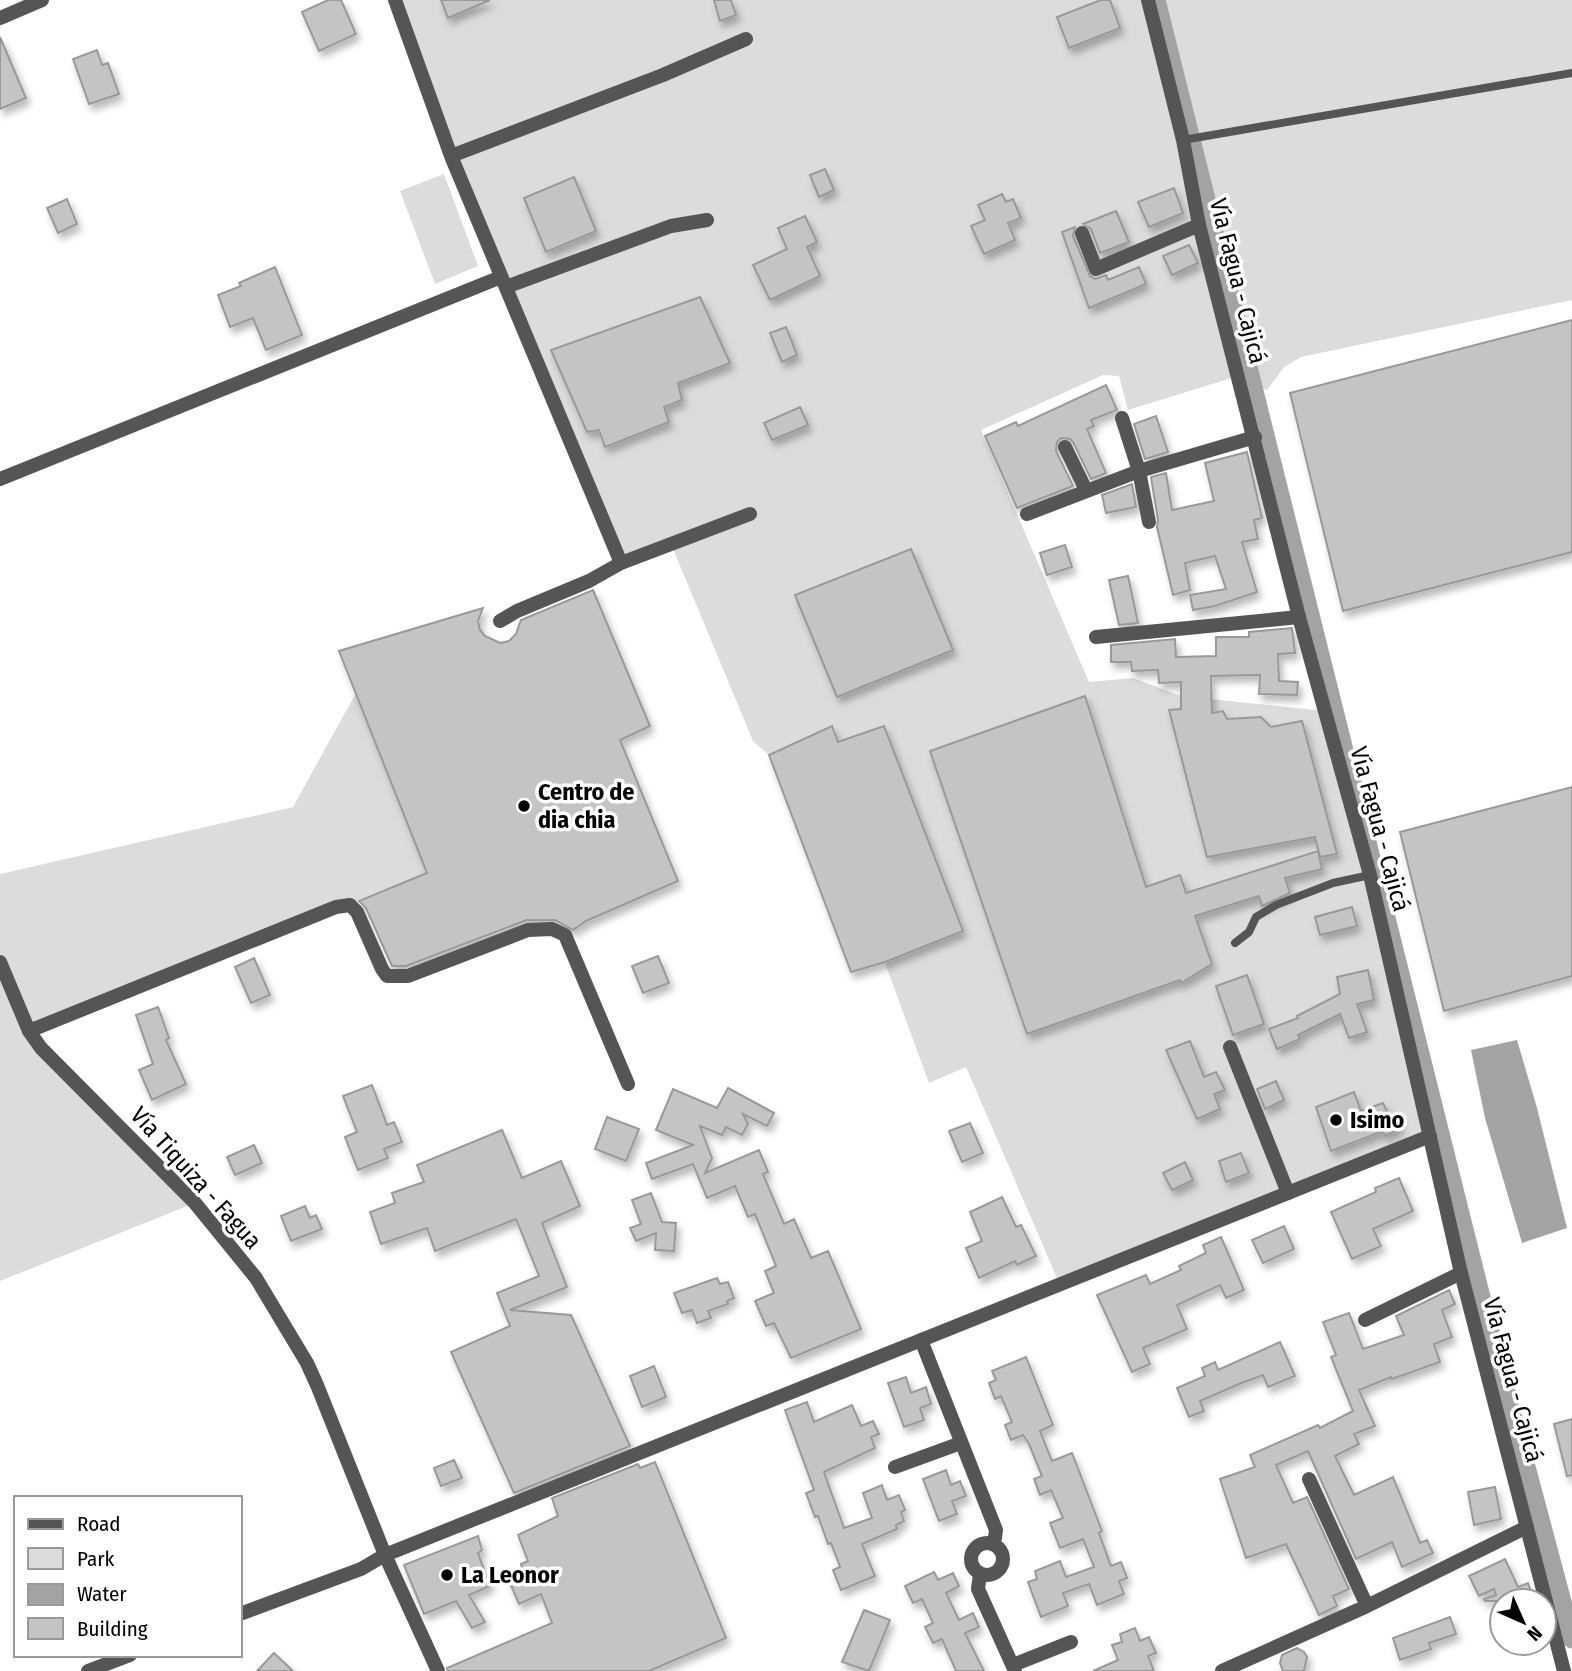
<svg xmlns="http://www.w3.org/2000/svg" width="1572" height="1671" font-family="'Fira Sans Condensed',sans-serif">
<defs>
<filter id="shadow"><feDropShadow dx="3.5" dy="6" stdDeviation="3.5" flood-color="#0004"/></filter>
</defs>
<rect width="100%" height="100%" fill="#fff"/>
<path fill="#dcdcdc" d="M 395,0 L 1572,0 L 1572,300 L 1301,357 L 1284,367 L 1267,390 L 1238,376 L 1128,410 L 1119,376 L 1103,375 L 981,430 L 1089,682 L 1133,678 L 1181,696 L 1325,711 L 1430,1136 L 1060,1285 L 966,1067 L 929,1083 L 885,963 L 851,972 L 769,755 L 753,741 L 671,544 L 621,563 Z
M 444,174 L 478,266 L 435,284 L 400,191 Z
M 356,693 L 427,873 L 30,1031 L 195,1203 L 0,1281 L 0,874 L 293,807 Z"/>
<path fill="#a3a3a3" d="M 1517,1040 L 1537,1108 L 1567,1228 L 1522,1243 L 1485,1118 L 1471,1050 Z"/>
<g fill="none" stroke-linecap="round" stroke-linejoin="round">
<path stroke="#a3a3a3" stroke-width="19" d="M 1156,0 L 1485,1313 L 1572,1639"/>
</g>
<path fill="#c4c4c4" stroke="#999" stroke-width="2" filter="url(#shadow)" d="M 328,0 L 341,0 L 356,34 L 319,51 L 302,12 Z
M 441,0 L 490,0 L 448,18 Z
M 714,0 L 731,0 L 736,15 L 720,21 Z
M 1101,0 L 1110,0 L 1120,28 L 1069,48 L 1057,17 Z
M 0,37 L 26,98 L 0,109 Z
M 97,50 L 102,65 L 108,63 L 119,94 L 89,104 L 73,59 Z
M 825,169 L 834,190 L 819,197 L 810,175 Z
M 574,177 L 596,231 L 546,252 L 524,198 Z
M 1174,188 L 1183,213 L 1149,227 L 1138,202 Z
M 1002,194 L 1006,202 L 1013,199 L 1021,218 L 1008,223 L 1015,240 L 984,254 L 971,226 L 985,220 L 978,205 Z
M 67,199 L 77,224 L 58,233 L 47,208 Z
M 1116,211 L 1129,242 L 1100,253 L 1091,229 L 1083,224 Z
M 805,216 L 817,242 L 807,247 L 820,276 L 770,300 L 753,265 L 787,249 L 778,228 Z
M 1075,227 L 1073,236 L 1090,276 L 1095,279 L 1106,275 L 1108,280 L 1139,267 L 1146,284 L 1089,308 L 1062,232 Z
M 1189,245 L 1198,263 L 1172,275 L 1163,256 Z
M 275,267 L 302,335 L 266,350 L 253,318 L 230,327 L 218,295 L 241,286 L 239,283 Z
M 700,297 L 730,363 L 678,383 L 682,400 L 664,407 L 669,422 L 605,447 L 599,430 L 587,432 L 551,350 Z
M 1572,320 L 1572,552 L 1343,611 L 1290,393 Z
M 786,327 L 797,355 L 782,362 L 770,333 Z
M 1106,385 L 1117,410 L 1091,420 L 1094,426 L 1087,429 L 1106,473 L 1091,479 L 1073,442 L 1070,439 L 1061,438 L 1057,442 L 1056,451 L 1073,486 L 1017,508 L 985,436 L 1016,422 L 1018,426 Z
M 800,407 L 808,425 L 772,440 L 764,423 Z
M 1156,416 L 1168,452 L 1145,459 L 1134,424 Z
M 1247,452 L 1262,518 L 1254,520 L 1258,539 L 1242,542 L 1257,592 L 1215,606 L 1193,610 L 1190,595 L 1226,589 L 1215,556 L 1185,563 L 1190,590 L 1173,595 L 1157,527 L 1158,520 L 1151,477 L 1166,473 L 1172,510 L 1214,501 L 1205,463 Z
M 1132,484 L 1136,507 L 1106,513 L 1102,495 Z
M 1065,545 L 1072,567 L 1047,575 L 1040,553 Z
M 911,549 L 953,650 L 837,697 L 795,595 Z
M 1128,576 L 1138,623 L 1119,625 L 1109,580 Z
M 593,590 L 650,726 L 620,740 L 678,881 L 586,921 L 573,930 L 555,920 L 527,920 L 406,966 L 392,966 L 366,908 L 359,901 L 427,873 L 339,651 L 483,608 L 478,621 L 480,630 L 485,636 L 500,643 L 509,641 L 516,634 L 521,620 Z
M 1292,628 L 1295,653 L 1278,654 L 1279,681 L 1298,682 L 1297,695 L 1259,694 L 1260,675 L 1211,676 L 1212,713 L 1223,711 L 1227,719 L 1261,717 L 1271,727 L 1302,721 L 1337,854 L 1320,857 L 1315,837 L 1207,857 L 1169,710 L 1181,709 L 1181,682 L 1159,683 L 1158,670 L 1132,671 L 1131,662 L 1111,662 L 1111,645 L 1175,639 L 1176,657 L 1216,656 L 1216,637 L 1249,637 L 1249,632 Z
M 1085,696 L 1146,887 L 1180,875 L 1186,893 L 1318,851 L 1322,869 L 1285,878 L 1290,893 L 1262,906 L 1259,896 L 1195,916 L 1212,964 L 1181,983 L 1180,980 L 1027,1034 L 930,751 Z
M 832,726 L 838,742 L 884,726 L 963,931 L 885,962 L 851,972 L 769,755 Z
M 1572,787 L 1572,976 L 1444,1011 L 1400,832 Z
M 1352,907 L 1357,926 L 1320,935 L 1315,917 Z
M 658,956 L 669,983 L 643,993 L 632,966 Z
M 254,958 L 270,995 L 251,1003 L 235,967 Z
M 1368,970 L 1374,1000 L 1357,1004 L 1367,1032 L 1349,1038 L 1340,1014 L 1298,1035 L 1300,1039 L 1277,1049 L 1269,1029 L 1298,1018 L 1297,1016 L 1340,994 L 1337,977 Z
M 1247,975 L 1264,1024 L 1233,1035 L 1216,986 Z
M 158,1007 L 169,1038 L 166,1040 L 186,1084 L 152,1100 L 139,1070 L 153,1064 L 136,1015 Z
M 1190,1041 L 1204,1077 L 1216,1072 L 1225,1090 L 1214,1094 L 1220,1109 L 1197,1119 L 1166,1050 Z
M 1276,1081 L 1284,1100 L 1265,1109 L 1257,1089 Z
M 372,1085 L 387,1125 L 394,1122 L 402,1142 L 384,1149 L 388,1158 L 358,1170 L 345,1137 L 357,1132 L 343,1096 Z
M 728,1088 L 774,1113 L 767,1126 L 743,1114 L 748,1124 L 742,1135 L 726,1127 L 722,1135 L 700,1126 L 712,1158 L 705,1173 L 759,1150 L 768,1172 L 763,1174 L 784,1224 L 794,1219 L 811,1258 L 828,1251 L 861,1329 L 791,1358 L 774,1323 L 766,1326 L 755,1301 L 774,1293 L 765,1271 L 776,1266 L 755,1214 L 748,1217 L 735,1186 L 707,1198 L 693,1164 L 652,1179 L 646,1163 L 693,1145 L 656,1130 L 673,1089 L 717,1108 Z
M 1354,1092 L 1361,1111 L 1383,1103 L 1389,1116 L 1396,1113 L 1400,1128 L 1385,1136 L 1383,1131 L 1331,1151 L 1316,1107 Z
M 607,1117 L 639,1129 L 626,1161 L 595,1149 Z
M 970,1123 L 983,1153 L 962,1162 L 949,1131 Z
M 502,1130 L 522,1178 L 561,1161 L 580,1206 L 542,1223 L 567,1287 L 510,1310 L 571,1315 L 630,1446 L 514,1493 L 451,1352 L 510,1326 L 497,1293 L 539,1276 L 516,1219 L 435,1251 L 427,1228 L 381,1244 L 370,1212 L 395,1203 L 392,1193 L 424,1182 L 417,1165 Z
M 254,1145 L 262,1163 L 235,1175 L 227,1157 Z
M 1241,1153 L 1249,1173 L 1226,1182 L 1219,1161 Z
M 1185,1162 L 1193,1180 L 1172,1190 L 1163,1173 Z
M 1399,1178 L 1413,1211 L 1373,1229 L 1381,1246 L 1352,1259 L 1331,1212 L 1376,1192 L 1375,1188 Z
M 651,1193 L 662,1222 L 676,1223 L 674,1251 L 655,1250 L 656,1233 L 636,1241 L 630,1228 L 641,1224 L 632,1200 Z
M 1002,1197 L 1016,1227 L 1021,1225 L 1036,1256 L 1017,1265 L 1015,1261 L 979,1278 L 966,1248 L 982,1241 L 970,1212 Z
M 305,1206 L 310,1218 L 316,1215 L 322,1229 L 291,1241 L 281,1216 Z
M 1284,1226 L 1294,1249 L 1263,1263 L 1252,1240 Z
M 1221,1237 L 1244,1290 L 1226,1298 L 1220,1285 L 1177,1305 L 1187,1329 L 1143,1348 L 1150,1364 L 1132,1372 L 1097,1295 L 1146,1275 L 1150,1284 L 1181,1270 L 1179,1266 L 1206,1253 L 1203,1245 Z
M 717,1278 L 720,1284 L 728,1282 L 734,1298 L 727,1301 L 728,1304 L 708,1311 L 711,1318 L 697,1323 L 692,1310 L 682,1313 L 674,1293 Z
M 1449,1290 L 1455,1304 L 1442,1310 L 1452,1337 L 1434,1344 L 1440,1362 L 1392,1379 L 1391,1377 L 1359,1390 L 1375,1426 L 1354,1434 L 1359,1444 L 1335,1456 L 1354,1495 L 1393,1477 L 1420,1543 L 1427,1540 L 1433,1553 L 1402,1567 L 1392,1542 L 1356,1559 L 1308,1451 L 1276,1465 L 1293,1503 L 1307,1497 L 1349,1589 L 1333,1596 L 1337,1606 L 1319,1615 L 1286,1544 L 1246,1558 L 1220,1479 L 1255,1467 L 1250,1455 L 1318,1425 L 1320,1428 L 1353,1411 L 1331,1357 L 1336,1355 L 1323,1322 L 1349,1313 L 1363,1349 L 1404,1335 L 1396,1316 Z
M 1280,1342 L 1295,1376 L 1268,1387 L 1263,1375 L 1239,1384 L 1200,1401 L 1204,1411 L 1189,1417 L 1177,1388 L 1205,1376 L 1202,1368 L 1215,1362 L 1218,1370 Z
M 1026,1357 L 1053,1425 L 1040,1431 L 1052,1461 L 1072,1453 L 1102,1531 L 1099,1533 L 1111,1566 L 1121,1562 L 1127,1578 L 1119,1581 L 1124,1594 L 1097,1605 L 1089,1584 L 1063,1593 L 1068,1606 L 1041,1617 L 1028,1582 L 1037,1579 L 1035,1571 L 1060,1561 L 1066,1577 L 1094,1567 L 1083,1539 L 1060,1548 L 1050,1523 L 1063,1518 L 1051,1490 L 1040,1495 L 1034,1479 L 1042,1476 L 1029,1444 L 1023,1435 L 1011,1440 L 1005,1425 L 1012,1422 L 1001,1396 L 995,1399 L 989,1383 L 996,1380 L 992,1371 Z
M 654,1366 L 666,1397 L 642,1407 L 630,1376 Z
M 906,1377 L 911,1393 L 926,1387 L 931,1404 L 920,1408 L 924,1420 L 904,1427 L 888,1383 Z
M 807,1402 L 814,1422 L 852,1405 L 861,1426 L 873,1421 L 879,1434 L 871,1437 L 875,1448 L 824,1472 L 844,1528 L 872,1518 L 863,1493 L 882,1485 L 887,1500 L 899,1495 L 905,1510 L 901,1512 L 904,1521 L 896,1525 L 897,1529 L 862,1544 L 875,1576 L 841,1590 L 833,1570 L 840,1567 L 831,1543 L 828,1544 L 818,1516 L 815,1517 L 806,1493 L 814,1490 L 785,1410 Z
M 1572,1419 L 1572,1475 L 1567,1476 L 1554,1424 Z
M 454,1460 L 462,1478 L 441,1486 L 434,1468 Z
M 655,1462 L 726,1638 L 649,1671 L 448,1671 L 447,1668 L 552,1623 L 541,1594 L 519,1604 L 507,1576 L 522,1568 L 521,1564 L 528,1561 L 518,1535 L 558,1516 L 552,1498 L 638,1464 L 640,1468 Z
M 946,1470 L 951,1485 L 960,1481 L 966,1496 L 952,1501 L 957,1514 L 939,1521 L 923,1479 Z
M 1495,1487 L 1501,1519 L 1474,1525 L 1468,1492 Z
M 478,1536 L 482,1550 L 478,1553 L 490,1586 L 469,1595 L 485,1622 L 472,1628 L 456,1601 L 424,1614 L 404,1565 Z
M 1505,1559 L 1518,1587 L 1528,1583 L 1534,1601 L 1485,1601 L 1484,1599 L 1496,1595 L 1494,1589 L 1479,1596 L 1469,1576 Z
M 934,1572 L 938,1580 L 953,1573 L 959,1586 L 946,1593 L 959,1620 L 973,1613 L 979,1627 L 965,1633 L 984,1671 L 956,1671 L 942,1639 L 933,1643 L 925,1627 L 933,1623 L 922,1599 L 913,1603 L 905,1586 Z
M 864,1610 L 890,1620 L 869,1671 L 842,1662 Z
M 1450,1617 L 1456,1634 L 1429,1643 L 1431,1649 L 1400,1660 L 1393,1638 Z
M 1135,1628 L 1140,1641 L 1149,1637 L 1156,1653 L 1148,1656 L 1154,1671 L 1093,1671 L 1118,1660 L 1112,1645 L 1122,1642 L 1120,1634 Z
M 1297,1648 L 1304,1652 L 1307,1657 L 1304,1671 L 1283,1671 L 1280,1663 L 1282,1655 Z
M 274,1653 L 293,1671 L 257,1671 Z"/>
<g fill="none" stroke-linecap="round" stroke-linejoin="round">
<path stroke="#555" stroke-width="8" d="M 1183,140 L 1572,73
M 1235,943 L 1249,932 L 1256,917 L 1276,905 L 1333,883 L 1370,875"/>
<path stroke="#555" stroke-width="14" d="M 395,0 L 451,156 L 621,563
M 0,18 L 42,0
M 451,156 L 663,75 L 746,39
M 1082,233 L 1096,269 L 1199,225
M 506,287 L 671,226 L 707,220
M 1122,418 L 1139,471 L 1149,522
M 1065,447 L 1086,490
M 0,479 L 501,277
M 1027,514 L 1139,471 L 1255,437
M 500,621 L 517,611 L 589,581 L 621,563 L 750,514
M 1096,637 L 1299,617
M 29,1031 L 336,907 L 350,905 L 357,912 L 382,969 L 387,976 L 408,976 L 528,930 L 552,929 L 565,935 L 628,1084
M 1230,1047 L 1288,1193
M 1365,1320 L 1461,1273
M 921,1340 L 996,1530 L 994,1545
M 895,1467 L 961,1443
M 1309,1479 L 1367,1606
M971 1559a16 16 0 1 1 32 0a16 16 0 1 1-32 0Z
M 980,1574 L 978,1589 L 1015,1671
M 240,1614 L 361,1569 L 385,1555
M 1013,1665 L 1071,1642
M 88,1671 L 130,1655
M 1222,1671 L 1367,1606 L 1527,1527"/>
<path stroke="#555" stroke-width="14" d="M 1148,0 L 1183,140 L 1199,225 L 1299,617 L 1370,875 L 1461,1273 L 1564,1671
M 0,962 L 29,1031 L 41,1048 L 195,1203 L 256,1278 L 307,1363 L 317,1385 L 385,1555 L 438,1671
M 385,1555 L 1430,1136"/>
</g>
<g fill="#000" stroke="#fff" stroke-width="2.5">
<circle cx="524" cy="806" r="7"/>
<circle cx="1336" cy="1120" r="7"/>
<circle cx="447" cy="1575" r="7"/>
</g>
<g text-anchor="middle" stroke-width="7" stroke-linejoin="round" paint-order="stroke">
<g font-size="24" fill="#000" stroke="#fff">
<text transform="translate(1238 281) rotate(76)" y="8">Vía Fagua - Cajicá</text>
<text transform="translate(1380 829) rotate(75)" y="8">Vía Fagua - Cajicá</text>
<text transform="translate(196 1178) rotate(48)" y="8">Vía Tiquiza - Fagua</text>
<text transform="translate(1513 1380) rotate(75)" y="8">Vía Fagua - Cajicá</text>
</g>
<g font-size="24" font-weight="bold" fill="#000" stroke="#fff" text-anchor="start">
<text x="538" y="800">Centro de<tspan x="538" dy="28">dia chia</tspan></text>
<text x="1350" y="1128">Isimo</text>
<text x="461" y="1583">La Leonor</text>
</g>
</g>
<rect x="14" y="1496" width="228" height="161" fill="#ffffff" stroke="#999999" stroke-width="2"/>
<rect x="28" y="1519" width="35" height="10" fill="#555555" stroke="#999999" stroke-width="2"/>
<text x="77" y="1531" font-size="21" fill="#000000">Road</text>
<rect x="28" y="1548" width="35" height="21" fill="#dcdcdc" stroke="#999999" stroke-width="2"/>
<text x="77" y="1566" font-size="21" fill="#000000">Park</text>
<rect x="28" y="1584" width="35" height="21" fill="#a3a3a3" stroke="#999999" stroke-width="2"/>
<text x="77" y="1601" font-size="21" fill="#000000">Water</text>
<rect x="28" y="1618" width="35" height="21" fill="#c4c4c4" stroke="#999999" stroke-width="2"/>
<text x="77" y="1636" font-size="21" fill="#000000">Building</text>
<g transform="translate(1523 1622) rotate(135)"><circle r="33" fill="#ffffff" stroke="#999999" stroke-width="2"/>
<path d="M0-5L12 26L0 18L-12 26Z" fill="#000000"/>
<text y="-10" font-size="19" font-weight="bold" text-anchor="middle" fill="#000000">N</text>
</g>
</svg>
